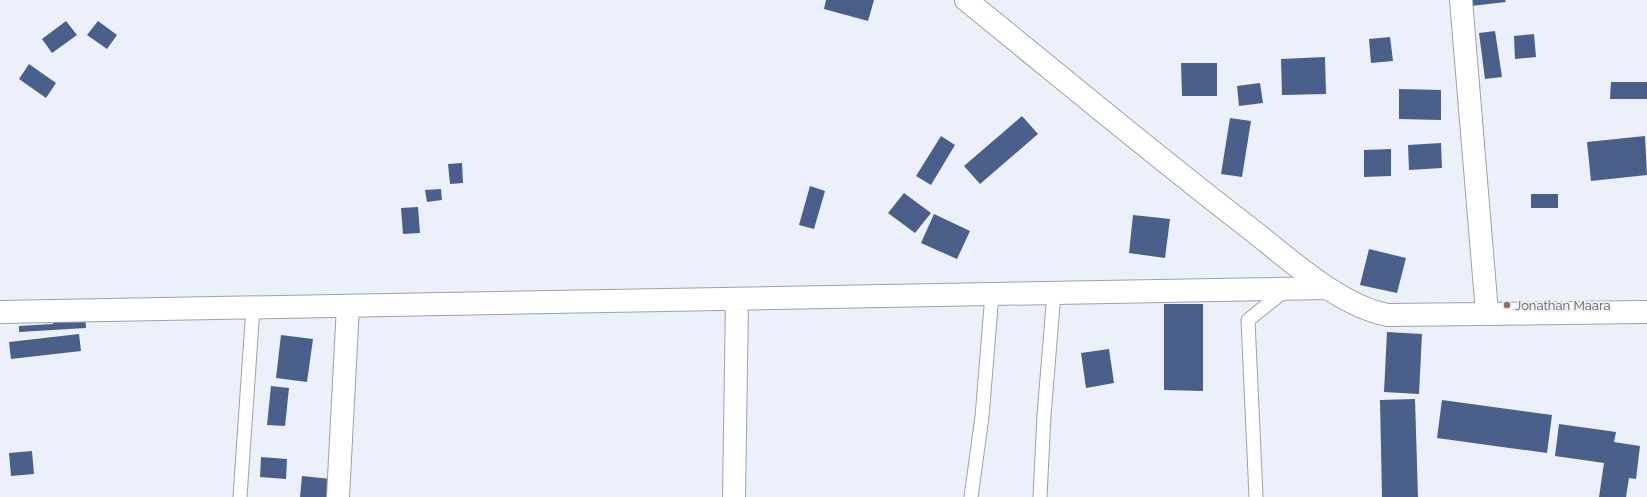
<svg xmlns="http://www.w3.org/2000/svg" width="1647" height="497" font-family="Raleway,sans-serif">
<rect width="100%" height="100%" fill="#ebf0fa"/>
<path fill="#4a608a" d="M 826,0 L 874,0 L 868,21 L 824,9 Z
M 1470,0 L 1505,0 L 1506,2 L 1471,6 Z
M 66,21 L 77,35 L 52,53 L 42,39 Z
M 98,21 L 117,35 L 107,49 L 87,35 Z
M 1495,31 L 1502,77 L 1485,79 L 1479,33 Z
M 1534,34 L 1536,57 L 1515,59 L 1514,36 Z
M 1390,37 L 1393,61 L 1371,63 L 1369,39 Z
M 1325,57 L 1326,94 L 1282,95 L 1281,59 Z
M 1181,63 L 1217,63 L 1217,96 L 1182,96 Z
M 29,64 L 56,83 L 46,98 L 19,79 Z
M 1611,82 L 1647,82 L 1647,99 L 1610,99 Z
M 1260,83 L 1263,103 L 1239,106 L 1237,86 Z
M 1399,89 L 1441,90 L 1441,120 L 1399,119 Z
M 1022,116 L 1038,134 L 980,184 L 964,166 Z
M 1230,118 L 1251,121 L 1242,177 L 1221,174 Z
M 941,136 L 955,145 L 931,185 L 916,176 Z
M 1645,136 L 1647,175 L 1591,181 L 1587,142 Z
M 1441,143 L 1442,168 L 1409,170 L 1408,145 Z
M 1391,149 L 1391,176 L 1364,177 L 1364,150 Z
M 462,163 L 463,183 L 450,184 L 448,164 Z
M 810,186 L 825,191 L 814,229 L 799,225 Z
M 441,189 L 442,200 L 427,202 L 425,190 Z
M 904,193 L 931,213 L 915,233 L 888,213 Z
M 1531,194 L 1558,194 L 1558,208 L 1531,208 Z
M 418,207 L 420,233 L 403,234 L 401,208 Z
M 934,214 L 970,231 L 957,259 L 921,243 Z
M 1133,215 L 1170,219 L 1165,258 L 1129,253 Z
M 1369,249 L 1406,258 L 1397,293 L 1360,285 Z
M 1164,304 L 1203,304 L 1203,391 L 1164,390 Z
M 85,314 L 86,328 L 19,332 L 19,326 L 53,324 L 53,316 Z
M 1387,332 L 1422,334 L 1419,394 L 1384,392 Z
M 79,334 L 81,351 L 11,359 L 9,342 Z
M 281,335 L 313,339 L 307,382 L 276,378 Z
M 1109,349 L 1114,383 L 1086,388 L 1081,353 Z
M 271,386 L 289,388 L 285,426 L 267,425 Z
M 1415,399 L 1418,497 L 1382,497 L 1380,400 Z
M 1442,400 L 1552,415 L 1547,453 L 1437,438 Z
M 1559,424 L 1616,432 L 1614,442 L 1640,446 L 1636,479 L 1629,478 L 1626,497 L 1599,497 L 1604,463 L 1555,456 Z
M 32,451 L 34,474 L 11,476 L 9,453 Z
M 261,457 L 287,459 L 286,479 L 260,477 Z
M 302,476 L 331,479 L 330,497 L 300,497 Z"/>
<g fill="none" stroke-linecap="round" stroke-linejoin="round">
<g stroke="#9ca1aa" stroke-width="15">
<path id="lane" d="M 240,497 L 253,307
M 971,497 L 982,417 L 992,294
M 1040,497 L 1044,415 L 1054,293
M 1256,497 L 1248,320 L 1287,289"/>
</g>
<g stroke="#9ca1aa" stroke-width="24">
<path id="street" d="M 966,0 C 1060,76 1153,154 1248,227 C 1288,258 1339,306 1388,315 L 1647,312
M 1461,0 L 1487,313
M 0,312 L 1327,288
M 338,497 L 348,306
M 734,497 L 737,299"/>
</g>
<use href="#lane" stroke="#fff" stroke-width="13"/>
<use href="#street" stroke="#fff" stroke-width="22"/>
</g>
<circle fill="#8d6e63" stroke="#ebf0fa" stroke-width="1.5" cx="1507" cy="305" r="4"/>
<g text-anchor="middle" stroke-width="4" stroke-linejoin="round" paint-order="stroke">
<g font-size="13" fill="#785e54" stroke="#ebf0fa" text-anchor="start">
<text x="1515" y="310">Jonathan Maara</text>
</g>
</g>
</svg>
